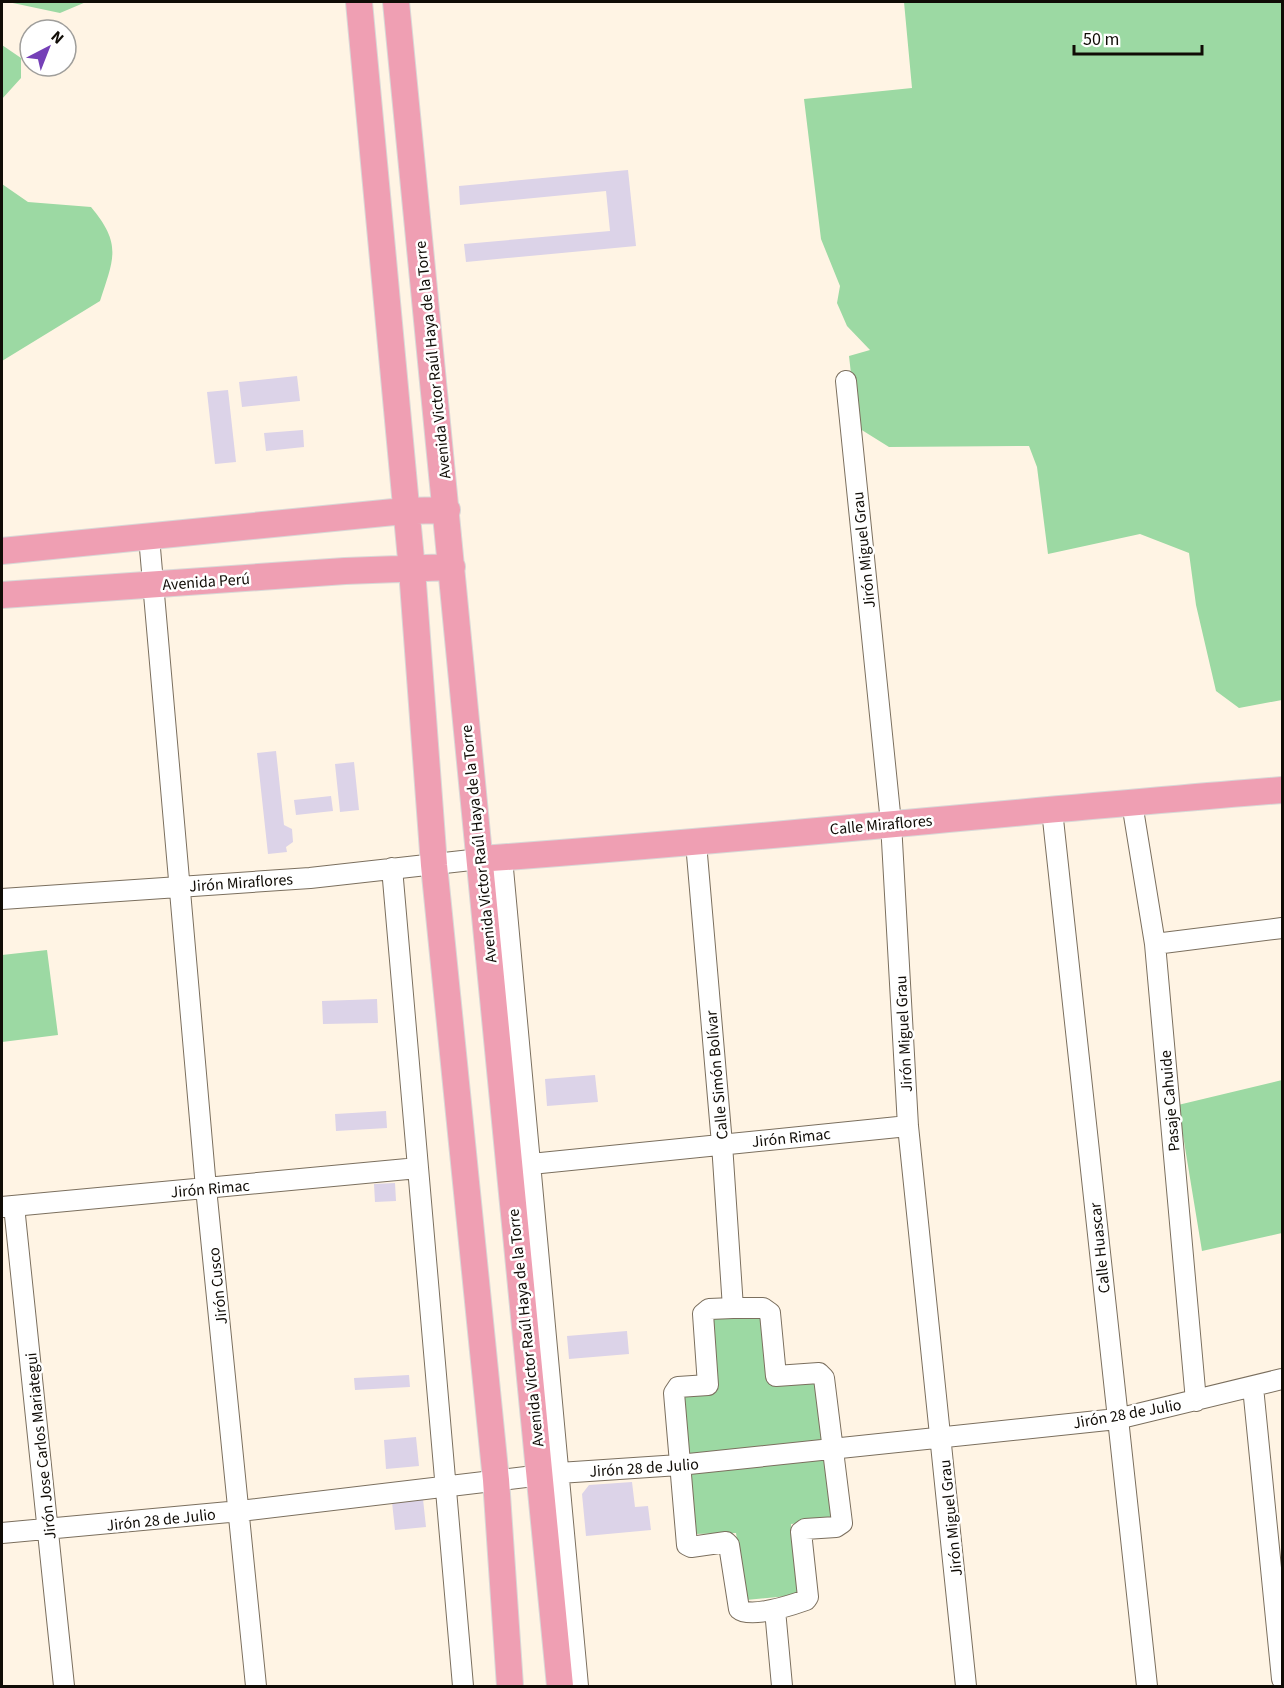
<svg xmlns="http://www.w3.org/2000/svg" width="1284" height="1688" font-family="'Source Sans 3',sans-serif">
<rect width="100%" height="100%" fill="#fff4e4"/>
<path fill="#9cd9a3" d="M 8,2 L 86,2 L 60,13 Z
M 904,2 L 1282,2 L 1282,700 L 1239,708 L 1216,691 L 1196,605 L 1189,553 L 1140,534 L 1048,554 L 1037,467 L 1029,446 L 889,447 L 857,427 L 849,356 L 870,350 L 847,326 L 837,303 L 840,286 L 821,239 L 804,99 L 912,88 Z
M 2,45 L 21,58 L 21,78 L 2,99 Z
M 2,184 L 28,202 L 91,207 C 122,244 114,258 100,301 L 2,361 Z
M 47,950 L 58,1035 L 2,1042 L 2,955 Z
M 1282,1080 L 1282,1233 L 1202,1251 L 1178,1105 Z
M 762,1312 L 771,1381 L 818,1380 L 835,1519 L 791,1524 L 798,1595 L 746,1600 L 736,1533 L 694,1534 L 681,1394 L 716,1388 L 710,1315 Z"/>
<path fill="#dcd3e8" d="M 628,170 L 636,246 L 466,262 L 464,244 L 610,231 L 606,191 L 460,205 L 459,186 Z
M 297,376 L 300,401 L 242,407 L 239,382 Z
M 228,390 L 236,462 L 215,464 L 207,392 Z
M 303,430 L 304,447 L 266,451 L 264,433 Z
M 276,751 L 284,825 L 292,829 L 293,842 L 286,847 L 287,852 L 268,854 L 257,753 Z
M 354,762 L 359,810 L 340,812 L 335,764 Z
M 331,796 L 333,811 L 296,815 L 294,800 Z
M 377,999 L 378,1023 L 323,1024 L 322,1001 Z
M 595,1075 L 598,1102 L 547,1106 L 545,1079 Z
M 386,1111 L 387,1128 L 336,1131 L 335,1114 Z
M 395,1183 L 396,1201 L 375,1202 L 374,1184 Z
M 627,1331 L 629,1354 L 569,1359 L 567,1336 Z
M 409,1375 L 410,1387 L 355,1390 L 354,1378 Z
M 416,1437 L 419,1466 L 386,1469 L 384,1440 Z
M 632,1482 L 635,1507 L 648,1506 L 651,1530 L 586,1536 L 582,1494 L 589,1485 Z
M 423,1499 L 426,1527 L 395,1530 L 392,1502 Z"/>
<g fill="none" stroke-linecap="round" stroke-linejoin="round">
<g stroke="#7b6f5e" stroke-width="22">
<path id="minor" d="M 846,381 L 891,823 L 908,1126 L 966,1686
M 149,537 L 206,1188 L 256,1686
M 1132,803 L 1155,944 L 1196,1401
M 1052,810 L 1147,1686
M 696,843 L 722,1144 L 733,1308
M 502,858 L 578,1686
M 392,868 L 463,1686
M 2,899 L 310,878 L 480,859
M 1155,944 L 1282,928
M 531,1164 L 908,1126
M 14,1206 L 64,1686
M 2,1207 L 418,1168
M 733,1308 L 763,1308 L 770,1313 L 776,1376 L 819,1373 L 824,1378 L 842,1523 L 836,1527 L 805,1529 L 801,1532 L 808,1597 L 806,1600 C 792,1605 750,1619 739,1609 L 729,1545 L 726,1542 L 691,1547 L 687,1545 L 674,1393 L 678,1387 L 708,1385 L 703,1314 L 709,1309 Z
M 1253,1387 L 1282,1679
M 2,1533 L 240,1511 L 559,1473 L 679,1465 L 1117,1419 L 1282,1379
M 775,1610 L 782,1686"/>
</g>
<g stroke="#d9d8d7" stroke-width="28">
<path id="major" d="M 359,2 L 412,570 L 434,865 L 496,1480 L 510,1686
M 396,2 L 560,1686
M 2,551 L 404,511 L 447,510
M 2,595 L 345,571 L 452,567
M 480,859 C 748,840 1015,811 1282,790"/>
</g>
<use href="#minor" stroke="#fff" stroke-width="20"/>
<use href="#major" stroke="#ef9fb3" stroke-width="26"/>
</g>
<g text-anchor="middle" stroke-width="5" stroke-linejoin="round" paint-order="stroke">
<g font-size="16" fill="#100c06" stroke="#fff">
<text transform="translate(432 360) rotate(-96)" y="6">Avenida Victor Raúl Haya de la Torre</text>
<text transform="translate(863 550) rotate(-96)" y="6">Jirón Miguel Grau</text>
<text transform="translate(206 581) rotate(-4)" y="6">Avenida Perú</text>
<text transform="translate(881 824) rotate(-5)" y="6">Calle Miraflores</text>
<text transform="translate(478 844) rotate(-96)" y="6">Avenida Victor Raúl Haya de la Torre</text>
<text transform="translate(241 882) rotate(-4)" y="6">Jirón Miraflores</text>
<text transform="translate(903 1034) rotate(-93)" y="6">Jirón Miguel Grau</text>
<text transform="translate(716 1075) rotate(-95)" y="6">Calle Simón Bolívar</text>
<text transform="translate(1169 1101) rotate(-95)" y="6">Pasaje Cahuide</text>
<text transform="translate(791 1137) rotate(-6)" y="6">Jirón Rimac</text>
<text transform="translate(210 1188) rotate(-5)" y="6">Jirón Rimac</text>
<text transform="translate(1099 1248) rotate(-96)" y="6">Calle Huascar</text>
<text transform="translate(217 1286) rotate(-96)" y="6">Jirón Cusco</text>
<text transform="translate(525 1328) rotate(-96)" y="6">Avenida Victor Raúl Haya de la Torre</text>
<text transform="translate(1127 1413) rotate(-10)" y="6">Jirón 28 de Julio</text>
<text transform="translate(40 1446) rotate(-96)" y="6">Jirón Jose Carlos Mariategui</text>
<text transform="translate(644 1467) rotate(-4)" y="6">Jirón 28 de Julio</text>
<text transform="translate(950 1518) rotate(-96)" y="6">Jirón Miguel Grau</text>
<text transform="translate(161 1519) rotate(-6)" y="6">Jirón 28 de Julio</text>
</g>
</g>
<rect width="1284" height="1688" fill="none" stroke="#100c06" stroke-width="6"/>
<g transform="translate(48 48) rotate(42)"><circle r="28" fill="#ffffff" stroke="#9f9e9b" stroke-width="1.5"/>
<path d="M0-4.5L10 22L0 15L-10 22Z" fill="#7540b7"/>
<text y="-9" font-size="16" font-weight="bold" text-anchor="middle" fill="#100c06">N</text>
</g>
<path d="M1074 45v9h128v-9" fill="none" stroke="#100c06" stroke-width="3"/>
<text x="1083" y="45" font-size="18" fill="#100c06" stroke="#ffffff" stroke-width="4.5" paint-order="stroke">50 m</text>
</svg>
